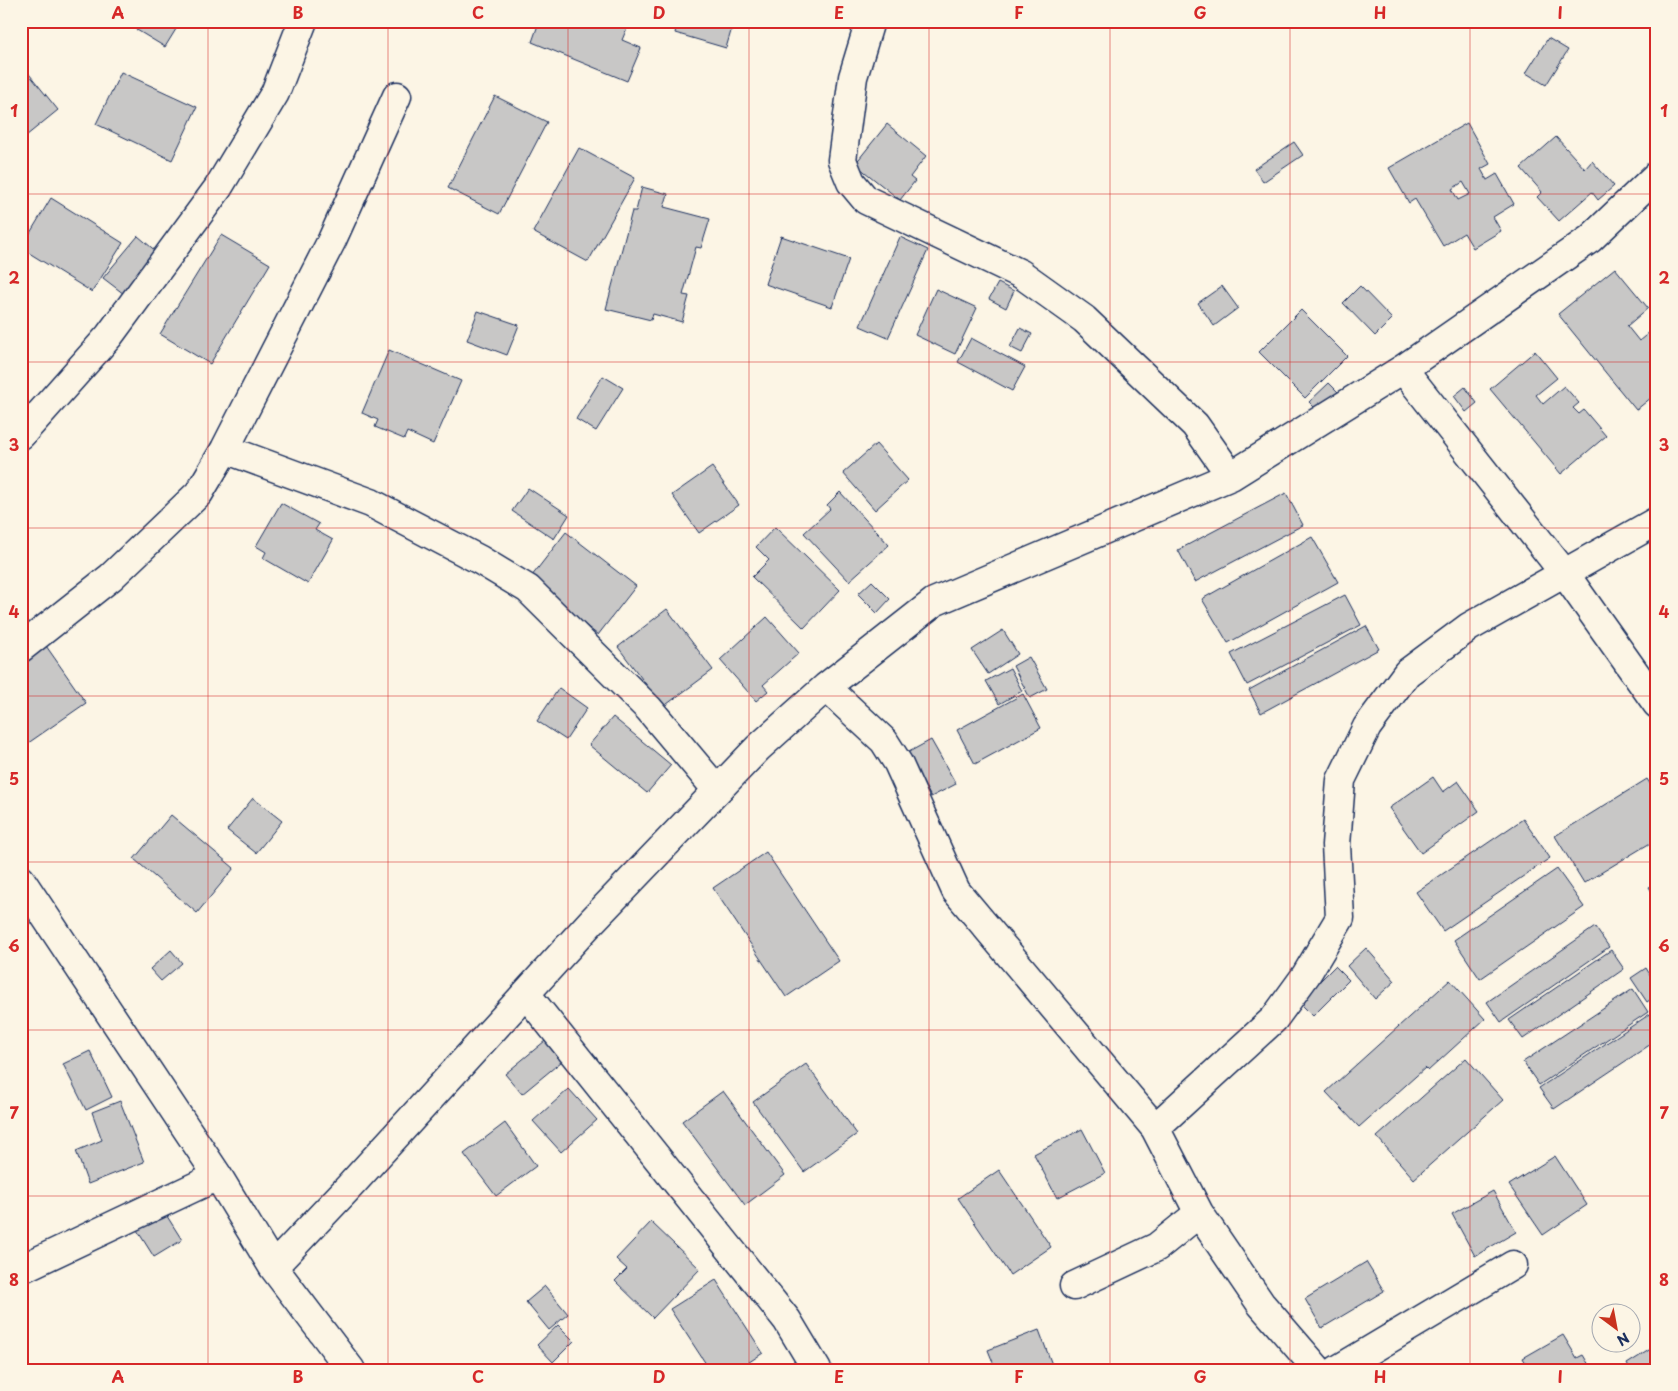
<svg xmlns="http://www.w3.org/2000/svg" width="1678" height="1391" font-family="'Playpen Sans',sans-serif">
<rect width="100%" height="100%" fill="#fcf5e5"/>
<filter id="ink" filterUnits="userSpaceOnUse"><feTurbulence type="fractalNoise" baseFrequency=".02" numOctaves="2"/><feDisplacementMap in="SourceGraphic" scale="10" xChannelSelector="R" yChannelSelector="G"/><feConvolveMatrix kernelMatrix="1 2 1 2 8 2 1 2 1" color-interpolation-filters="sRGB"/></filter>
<g filter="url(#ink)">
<path fill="#c8c7c6" stroke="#1b2f5e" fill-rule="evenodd" d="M 122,21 L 181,21 L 165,47 Z
M 528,21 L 630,21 L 622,40 L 641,48 L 627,81 L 532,42 L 538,25 Z
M 678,21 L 734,21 L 726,48 L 675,33 Z
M 1548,38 L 1568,50 L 1546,85 L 1526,73 Z
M 21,64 L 58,110 L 21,140 Z
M 121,72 L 197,107 L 172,160 L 96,124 Z
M 495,96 L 547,122 L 499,214 L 448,188 Z
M 1467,123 L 1490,164 L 1481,169 L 1487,180 L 1497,174 L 1514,204 L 1493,217 L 1501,231 L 1473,248 L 1464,233 L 1443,246 L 1415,199 L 1409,203 L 1389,168 ZM 1463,182 L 1470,194 L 1458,200 L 1452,189 Z
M 887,124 L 926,156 L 910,177 L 915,181 L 900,200 L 855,164 Z
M 1556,137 L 1585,169 L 1592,161 L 1614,186 L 1598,200 L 1592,192 L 1559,221 L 1537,197 L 1542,192 L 1521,168 Z
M 1294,142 L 1303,155 L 1263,182 L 1254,169 Z
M 579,148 L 635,178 L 588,262 L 533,232 Z
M 642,187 L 668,194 L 664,207 L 710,219 L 701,248 L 696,247 L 683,295 L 689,296 L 682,322 L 653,314 L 651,320 L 606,309 L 632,211 L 636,211 Z
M 51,198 L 123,243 L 92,292 L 21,248 Z
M 221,235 L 270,264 L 210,364 L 160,334 Z
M 138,236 L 158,253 L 124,294 L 103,278 Z
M 781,236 L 849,259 L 832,307 L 765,284 Z
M 900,237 L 928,250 L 888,338 L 860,326 Z
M 1615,268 L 1648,308 L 1627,326 L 1639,341 L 1657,326 L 1657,393 L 1636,410 L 1558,314 Z
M 998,283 L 1014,291 L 1006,308 L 989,299 Z
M 1222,286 L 1238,308 L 1214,326 L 1198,303 Z
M 1360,286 L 1392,319 L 1375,336 L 1343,303 Z
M 936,289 L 977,308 L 955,354 L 915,335 Z
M 1301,310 L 1347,356 L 1305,398 L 1259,352 Z
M 478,311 L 519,325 L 507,355 L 467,340 Z
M 1020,328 L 1032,334 L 1022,353 L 1010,347 Z
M 971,338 L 1025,367 L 1012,391 L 958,362 Z
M 389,350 L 461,381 L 433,444 L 407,432 L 404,439 L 375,427 L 378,420 L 362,413 Z
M 1535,351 L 1557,378 L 1536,395 L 1543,404 L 1564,386 L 1579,403 L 1573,408 L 1579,414 L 1584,410 L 1606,436 L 1561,474 L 1490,389 Z
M 603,376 L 623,388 L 596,431 L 576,419 Z
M 1329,383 L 1342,396 L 1322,415 L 1309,402 Z
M 1465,387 L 1477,403 L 1466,412 L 1454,396 Z
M 876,444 L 908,480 L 875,510 L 843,473 Z
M 712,467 L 739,505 L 699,533 L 672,495 Z
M 528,488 L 569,515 L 554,539 L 512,511 Z
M 840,492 L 889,545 L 849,581 L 804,533 L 830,509 L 827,505 Z
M 1286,493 L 1303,525 L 1195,582 L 1178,550 Z
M 281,503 L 319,524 L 315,530 L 333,540 L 308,584 L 263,558 L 266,552 L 256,546 Z
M 775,527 L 840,590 L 804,628 L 752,577 L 769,560 L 756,547 Z
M 566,532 L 636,586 L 598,635 L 528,581 Z
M 1312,537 L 1338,582 L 1228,643 L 1202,599 Z
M 872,581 L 890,599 L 877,613 L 858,594 Z
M 1345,595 L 1361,625 L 1247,685 L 1231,654 Z
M 667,609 L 713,670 L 663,707 L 618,647 Z
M 767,617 L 799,653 L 763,685 L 768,691 L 756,701 L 720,660 Z
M 1366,626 L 1379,649 L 1261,713 L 1249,690 Z
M 1003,630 L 1018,654 L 988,674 L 972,650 Z
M 44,643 L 86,703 L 21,748 L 21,659 Z
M 1029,657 L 1047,689 L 1030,698 L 1013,666 Z
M 1010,668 L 1022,691 L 999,704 L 986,681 Z
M 559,688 L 587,708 L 566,740 L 537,721 Z
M 1023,694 L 1041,728 L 975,764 L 957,730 Z
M 613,717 L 671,765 L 647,793 L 589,745 Z
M 931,740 L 956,784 L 931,797 L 907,753 Z
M 1433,777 L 1443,792 L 1458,781 L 1479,811 L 1421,853 L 1389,808 Z
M 1647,779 L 1657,794 L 1657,839 L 1584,883 L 1555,836 Z
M 253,798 L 282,821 L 256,853 L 227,830 Z
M 171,815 L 234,868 L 197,913 L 134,859 Z
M 1523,819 L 1550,858 L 1443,931 L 1416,892 Z
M 766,852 L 839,961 L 786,997 L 713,888 Z
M 1557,869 L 1584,907 L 1480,979 L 1454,940 Z
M 1657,882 L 1657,900 L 1649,887 Z
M 1595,927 L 1609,947 L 1501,1022 L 1487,1002 Z
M 1366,948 L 1395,981 L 1375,999 L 1347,966 Z
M 171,950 L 182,963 L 161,981 L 150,969 Z
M 1611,950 L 1624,969 L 1523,1039 L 1509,1020 Z
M 1335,966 L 1349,980 L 1313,1016 L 1299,1002 Z
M 1646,968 L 1654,981 L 1651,983 L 1657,991 L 1657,995 L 1647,1002 L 1631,978 Z
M 1450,980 L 1485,1019 L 1428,1071 L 1425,1068 L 1359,1127 L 1326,1092 Z
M 1633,989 L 1648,1012 L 1539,1085 L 1523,1062 Z
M 1650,1014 L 1657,1024 L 1657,1040 L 1554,1109 L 1539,1088 Z
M 551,1036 L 567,1057 L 522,1094 L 505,1074 Z
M 90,1051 L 112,1097 L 86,1110 L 63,1064 Z
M 1466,1058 L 1503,1100 L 1414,1179 L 1377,1137 Z
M 806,1064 L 857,1134 L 804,1172 L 753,1102 Z
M 569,1089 L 597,1120 L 561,1152 L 533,1121 Z
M 723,1091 L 785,1175 L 745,1205 L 682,1121 Z
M 120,1101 L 144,1162 L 88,1184 L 76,1151 L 102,1140 L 92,1112 Z
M 505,1123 L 536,1166 L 496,1196 L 464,1154 Z
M 1082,1129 L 1105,1173 L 1057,1198 L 1034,1154 Z
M 1555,1156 L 1587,1205 L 1543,1235 L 1509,1185 Z
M 999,1170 L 1051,1247 L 1010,1275 L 958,1198 Z
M 1493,1191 L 1516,1232 L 1475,1256 L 1452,1214 Z
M 165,1213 L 182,1240 L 154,1257 L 137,1230 Z
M 651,1222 L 700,1269 L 653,1318 L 615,1281 L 627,1269 L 616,1259 Z
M 1366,1262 L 1384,1291 L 1322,1328 L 1305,1299 Z
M 716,1280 L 763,1353 L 737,1370 L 710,1370 L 670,1309 Z
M 545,1286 L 568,1314 L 549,1330 L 526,1302 Z
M 558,1325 L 574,1341 L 553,1362 L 537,1345 Z
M 1039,1330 L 1054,1370 L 996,1370 L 988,1350 Z
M 1563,1335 L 1577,1358 L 1583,1355 L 1592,1370 L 1530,1370 L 1523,1358 Z
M 1657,1345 L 1657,1370 L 1630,1370 L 1627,1364 Z"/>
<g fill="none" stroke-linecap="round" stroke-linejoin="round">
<g stroke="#1b2f5e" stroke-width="31">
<path id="minor" d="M 870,21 L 853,77 L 842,160 L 851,182 L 866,200 L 1021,274 L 1084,319 L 1195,425 L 1231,476
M 1403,369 L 1565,574 L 1657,704
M 21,435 L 109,336 L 218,188 L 275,93 L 303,21
M 225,449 L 371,503 L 480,560 L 528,589 L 649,709 L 717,790
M 21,648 L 111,577 L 199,493 L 225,449 L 332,240 L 397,96
M 826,687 L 884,741 L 898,763 L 956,891 L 1155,1128 L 1199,1213 L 1261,1304 L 1318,1370
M 21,880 L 218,1176 L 273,1267 L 351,1370
M 526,994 L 787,1320 L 817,1370
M 1155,1128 L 1274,1019 L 1306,975 L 1340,918 L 1336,845 L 1341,780 L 1367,727 L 1407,673 L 1469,627 L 1657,521
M 273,1267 L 349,1187 L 592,921 L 758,748 L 826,687 L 934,602 L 1231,476 L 1403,369 L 1590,239 L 1657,175
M 21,1269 L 218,1176
M 1074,1286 L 1157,1247 L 1199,1213
M 1337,1370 L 1513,1265"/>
</g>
<use href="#minor" stroke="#fcf5e5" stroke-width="28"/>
</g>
</g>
<path fill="none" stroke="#d62828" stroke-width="1" stroke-opacity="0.55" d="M 208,21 L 208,1370M 388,21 L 388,1370M 568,21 L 568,1370M 749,21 L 749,1370M 929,21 L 929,1370M 1110,21 L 1110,1370M 1290,21 L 1290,1370M 1470,21 L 1470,1370M 21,194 L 1657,194M 21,362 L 1657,362M 21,528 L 1657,528M 21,696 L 1657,696M 21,862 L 1657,862M 21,1030 L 1657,1030M 21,1196 L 1657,1196"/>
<rect width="1678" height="1391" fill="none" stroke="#fcf5e5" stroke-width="55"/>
<g transform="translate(1616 1328) rotate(148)"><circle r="24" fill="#fcf5e5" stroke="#a2a6af"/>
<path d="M0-4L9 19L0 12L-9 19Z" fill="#c8321e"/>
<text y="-8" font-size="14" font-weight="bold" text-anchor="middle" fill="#1b2f5e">N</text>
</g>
<rect x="28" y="28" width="1622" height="1336" fill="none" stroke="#d62828" stroke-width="2"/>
<g font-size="16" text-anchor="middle" font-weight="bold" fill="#d62828">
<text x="118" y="19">A</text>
<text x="298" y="19">B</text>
<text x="478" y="19">C</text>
<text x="659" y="19">D</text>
<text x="839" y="19">E</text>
<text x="1019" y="19">F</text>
<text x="1200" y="19">G</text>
<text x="1380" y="19">H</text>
<text x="1560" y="19">I</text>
<text x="14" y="117">1</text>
<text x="1664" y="117">1</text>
<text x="14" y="284">2</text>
<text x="1664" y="284">2</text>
<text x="14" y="451">3</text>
<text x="1664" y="451">3</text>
<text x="14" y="618">4</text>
<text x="1664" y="618">4</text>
<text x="14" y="785">5</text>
<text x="1664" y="785">5</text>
<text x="14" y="952">6</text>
<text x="1664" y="952">6</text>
<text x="14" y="1119">7</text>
<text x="1664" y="1119">7</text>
<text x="14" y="1286">8</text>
<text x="1664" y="1286">8</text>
<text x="118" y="1383">A</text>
<text x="298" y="1383">B</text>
<text x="478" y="1383">C</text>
<text x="659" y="1383">D</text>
<text x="839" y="1383">E</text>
<text x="1019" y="1383">F</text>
<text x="1200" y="1383">G</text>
<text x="1380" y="1383">H</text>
<text x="1560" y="1383">I</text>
</g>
</svg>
